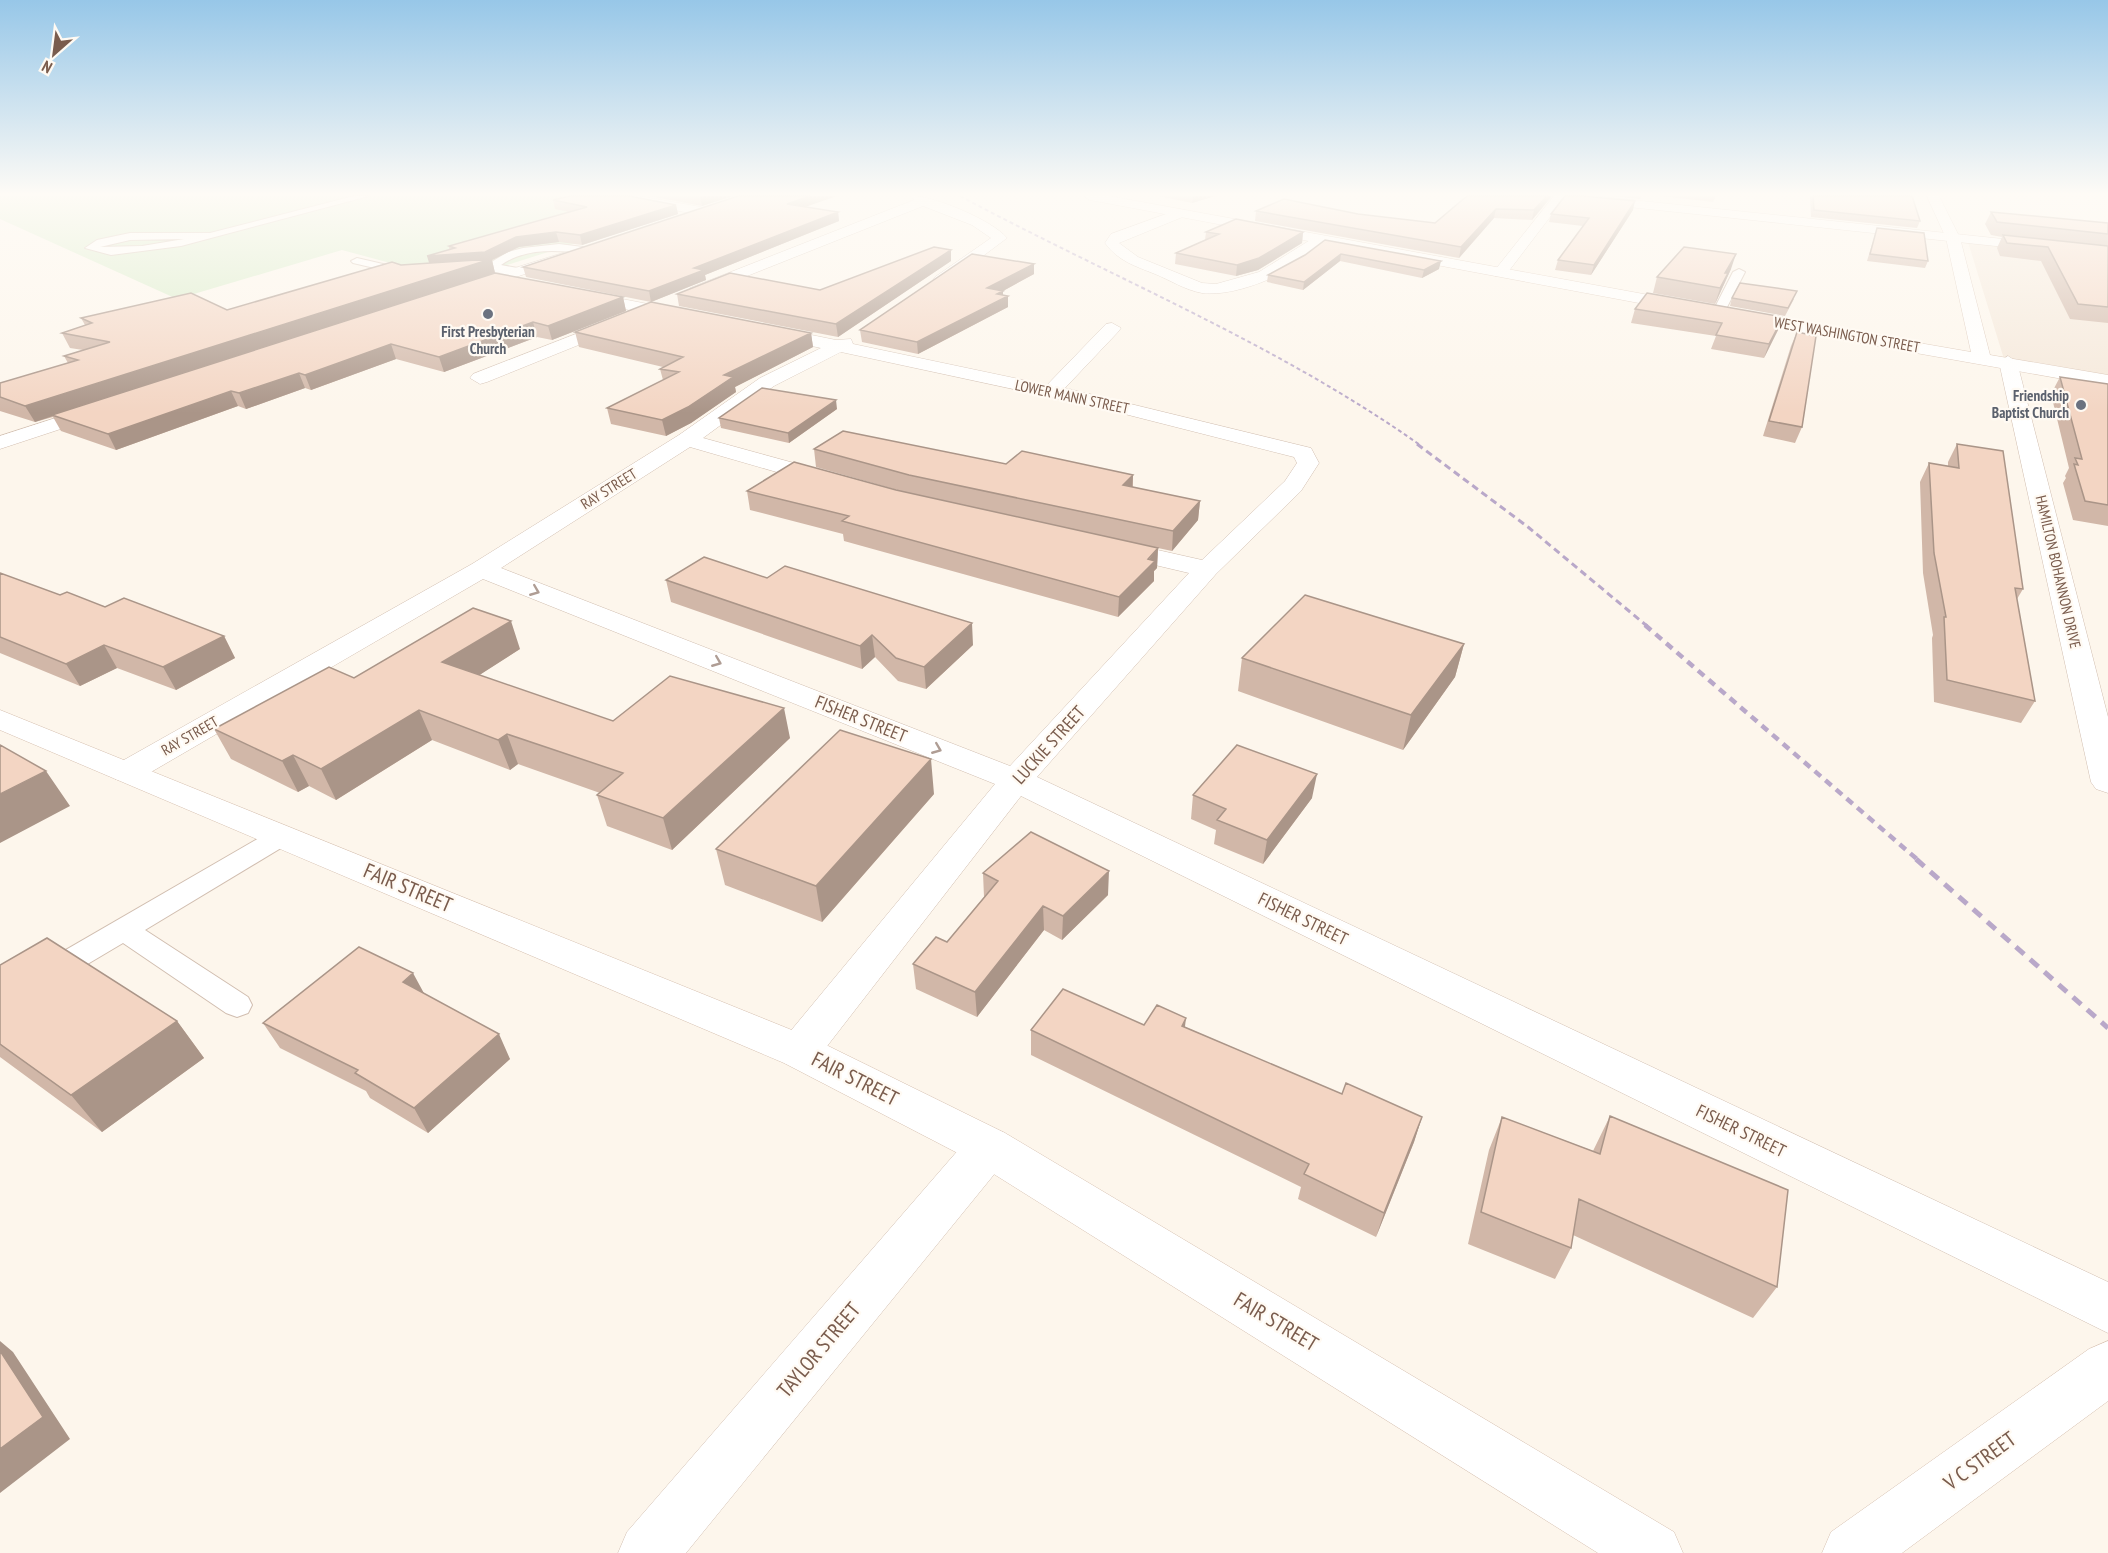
<svg xmlns="http://www.w3.org/2000/svg" width="2108" height="1553" font-family="'PT Sans Narrow',sans-serif">
<rect width="100%" height="100%" fill="#fdf6ec"/>
<path fill="#f5e8da" d="M 1968,242 L 2108,257 L 2108,377 L 2004,359 Z"/>
<path fill="#d8ecc9" d="M 0,196 L 596,196 L 614,231 L 457,281 L 342,250 L 177,299 L 0,219 Z"/>
<g fill="none" stroke-linecap="round" stroke-linejoin="round">
<g stroke="#d1beb0" stroke-width="2">
<path id="lane" d="M 354,196 L 369,196 L 181,246 L 111,255 L 85,248 L 97,240 L 130,233 L 210,233 ZM 184,239 L 142,246 L 100,247 L 130,240 Z
M 559,244 L 583,247 L 588,250 L 583,253 C 555,250 525,248 501,265 L 523,269 L 523,273 L 519,274 C 508,273 460,272 456,269 L 462,266 L 488,264 L 508,252 L 523,248 Z
M 357,258 L 413,271 L 415,273 L 409,276 L 353,263 L 351,261 Z
M 1739,269 L 1745,272 L 1724,313 L 1722,316 L 1714,316 L 1712,313 L 1733,272 Z
M 282,827 L 291,830 L 295,836 L 291,842 L 145,930 L 248,997 L 252,1005 L 248,1013 L 237,1017 L 226,1013 L 123,943 L 10,1010 L 0,1014 L 0,988 L 273,830 Z"/>
</g>
<g stroke="#d1beb0" stroke-width="1">
<path id="street" d="M 613,196 L 639,196 L 701,207 L 708,211 L 701,215 L 619,200 Z
M 912,196 C 934,196 992,220 1007,238 L 947,283 L 935,283 L 933,280 L 935,277 L 991,238 L 972,225 L 923,206 L 702,294 L 696,296 L 688,291 L 690,288 L 914,200 Z
M 1554,196 L 1594,196 L 2108,250 L 2108,258 L 1563,200 L 1505,276 L 1495,276 L 1492,273 L 1495,270 Z
M 1180,209 L 1187,213 L 1185,216 L 1119,243 L 1138,257 L 1202,283 L 1216,284 L 1259,272 L 1315,237 L 1320,236 L 1327,240 C 1305,268 1238,298 1202,293 C 1185,290 1170,280 1155,274 C 1135,266 1118,261 1105,243 L 1111,234 Z
M 566,252 L 571,253 L 573,256 L 571,259 L 470,292 L 458,292 L 456,289 L 458,286 Z
M 581,291 L 684,311 L 693,316 L 684,321 L 575,299 L 573,296 Z
M 617,318 L 626,323 L 623,327 L 487,382 L 480,384 L 470,378 L 473,374 Z
M 1112,323 L 1121,328 L 1118,332 L 1065,388 L 1311,448 L 1319,463 L 1301,491 L 1216,574 L 1037,777 L 2108,1282 L 2108,1333 L 1021,796 L 814,1063 L 799,1068 L 784,1063 L 778,1051 L 784,1039 L 995,784 L 483,579 L 139,779 L 127,782 L 115,779 L 111,772 L 115,765 L 472,564 L 679,435 L 760,378 L 821,348 L 761,335 L 758,331 L 761,327 L 767,326 L 836,340 L 851,339 L 853,344 L 1047,385 L 1106,324 ZM 841,352 L 1101,408 L 1294,457 L 1297,463 L 1285,481 L 1202,560 L 1113,540 L 1104,543 L 1100,548 L 1104,553 L 1189,573 L 1010,766 L 501,568 L 690,447 L 818,484 L 834,484 L 837,479 L 834,474 L 703,438 L 774,386 Z
M 2008,356 L 2017,362 L 2108,717 L 2108,793 L 2096,789 L 2091,782 L 1999,362 Z
M 99,404 L 106,406 L 109,410 L 106,414 L 0,449 L 0,436 Z
M 989,1127 L 1005,1133 L 1012,1147 L 1005,1161 L 686,1553 L 618,1553 L 627,1532 L 973,1133 Z"/>
</g>
<g stroke="#d6c0b0" stroke-width="1">
<path id="secondary" d="M 1084,196 L 1109,196 L 1687,302 L 1695,307 L 1687,312 L 1090,200 Z
M 1927,196 L 1939,196 L 1960,238 L 1990,355 L 2108,375 L 2108,387 L 1735,321 L 1726,316 L 1735,311 L 1971,352 L 1946,238 Z
M 0,710 L 814,1039 L 1005,1133 L 1674,1532 L 1683,1553 L 1598,1553 L 973,1161 L 784,1063 L 0,730 Z
M 2108,1341 L 2108,1401 L 1902,1553 L 1822,1553 L 1831,1532 L 2089,1349 Z"/>
</g>
<use href="#lane" fill="#fff" fill-rule="evenodd"/>
<use href="#street" fill="#fff" fill-rule="evenodd"/>
<use href="#secondary" fill="#fff" fill-rule="evenodd"/>
<path stroke="#b9a8c9" stroke-width="2" stroke-dasharray="4 3" stroke-linecap="butt" d="M 960,196 C 1113,278 1277,344 1420,445"/>
<path stroke="#b9a8c9" stroke-width="3" stroke-dasharray="7 4.5" stroke-linecap="butt" d="M 1417,444 L 1528,527 L 1647,626"/>
<path stroke="#b9a8c9" stroke-width="4.5" stroke-dasharray="8 6" stroke-linecap="butt" d="M 1645,625 L 1918,860"/>
<path stroke="#b9a8c9" stroke-width="5" stroke-dasharray="11 8" stroke-linecap="butt" d="M 1916,859 L 2108,1028"/>
</g>
<path fill="#d1b7a8" d="M 649,196 L 733,196 L 702,206 Z
M 1158,196 L 1215,196 L 1192,203 Z
M 1467,196 L 1552,196 L 1532,220 L 1494,218 L 1459,258 L 1255,221 L 1256,211 L 1358,214 L 1435,223 Z
M 1612,196 L 1641,196 L 1640,199 Z
M 1661,196 L 1716,196 L 1713,202 Z
M 1810,196 L 1912,196 L 1920,221 L 1917,228 L 1811,217 Z
M 553,200 L 676,205 L 678,214 L 582,245 L 559,242 L 519,247 L 492,260 L 495,273 L 623,297 L 626,311 L 552,340 L 537,337 L 444,372 L 396,359 L 311,390 L 305,388 L 246,409 L 238,406 L 116,450 L 61,431 L 53,417 L 35,422 L 0,411 L 0,383 L 68,363 L 64,356 L 83,350 L 70,348 L 62,333 L 85,325 L 81,318 L 227,310 L 401,265 L 429,263 L 449,249 L 449,246 L 569,212 L 555,209 Z
M 805,207 L 838,212 L 839,221 L 705,275 L 706,280 L 651,302 L 526,277 L 523,267 Z
M 1633,210 L 1591,275 L 1555,270 L 1558,260 L 1583,226 L 1549,222 L 1551,214 Z
M 1991,212 L 2108,223 L 2108,323 L 2070,319 L 2041,261 L 2000,256 L 1997,248 L 2002,237 L 1991,235 L 1985,224 Z
M 1877,228 L 1928,261 L 1925,268 L 1867,261 Z
M 1206,232 L 1303,232 L 1302,243 L 1258,270 L 1236,276 L 1175,264 L 1176,253 L 1205,240 Z
M 1325,240 L 1439,269 L 1422,278 L 1340,261 L 1303,290 L 1267,282 L 1268,275 L 1305,255 Z
M 951,261 L 838,337 L 679,306 L 677,294 L 820,290 Z
M 1034,264 L 1034,274 L 1003,291 L 1003,295 L 1008,296 L 1008,307 L 918,354 L 862,342 L 860,330 Z
M 1731,269 L 1715,304 L 1653,293 L 1657,277 Z
M 1732,298 L 1794,299 L 1785,316 L 1730,306 Z
M 1635,309 L 1778,330 L 1764,358 L 1711,349 L 1716,336 L 1631,323 Z
M 575,332 L 811,333 L 813,347 L 735,387 L 736,392 L 691,423 L 666,436 L 611,424 L 607,408 L 663,380 L 660,369 L 663,367 L 579,347 Z
M 1797,332 L 1802,427 L 1795,443 L 1763,436 L 1791,346 Z
M 2060,377 L 2108,384 L 2108,526 L 2073,520 L 2063,483 L 2066,478 L 2065,476 L 2069,468 L 2051,394 Z
M 837,409 L 789,443 L 721,428 L 719,418 Z
M 1957,444 L 2023,589 L 2017,599 L 2035,701 L 2021,723 L 1934,702 L 1932,638 L 1933,635 L 1923,573 L 1920,482 L 1929,463 L 1948,466 L 1948,462 Z
M 814,449 L 1133,475 L 1133,487 L 1200,501 L 1198,520 L 1172,551 L 1158,548 L 1157,568 L 1154,571 L 1154,581 L 1118,617 L 844,541 L 843,534 L 750,510 L 747,491 L 904,492 L 816,467 Z
M 0,573 L 60,595 L 224,636 L 235,658 L 176,690 L 117,668 L 80,686 L 0,653 Z
M 666,580 L 973,645 L 926,689 L 898,681 L 875,657 L 862,669 L 671,602 Z
M 1464,644 L 1455,677 L 1403,750 L 1238,691 L 1242,658 Z
M 520,649 L 479,675 L 613,721 L 790,738 L 672,850 L 607,826 L 597,795 L 600,793 L 518,764 L 510,770 L 432,740 L 336,800 L 309,786 L 298,792 L 231,759 L 214,729 L 354,678 Z
M 934,794 L 822,922 L 725,885 L 716,849 Z
M 1193,795 L 1312,798 L 1263,864 L 1214,844 L 1216,830 L 1191,819 Z
M 983,873 L 1108,895 L 1062,940 L 1044,930 L 977,1017 L 916,989 L 913,964 L 947,942 L 984,897 Z
M 0,965 L 177,1021 L 204,1058 L 102,1132 L 0,1057 Z
M 424,993 L 510,1059 L 428,1133 L 370,1098 L 366,1091 L 280,1048 L 263,1023 Z
M 1144,1025 L 1185,1027 L 1342,1094 L 1422,1117 L 1414,1142 L 1376,1237 L 1298,1199 L 1301,1187 L 1031,1055 L 1031,1030 Z
M 1610,1116 L 1777,1287 L 1753,1318 L 1573,1235 L 1571,1248 L 1555,1279 L 1468,1244 L 1489,1150 L 1502,1117 L 1593,1151 Z"/>
<path fill="#aa9588" d="M 704,196 L 733,196 L 702,206 L 700,197 Z
M 810,196 L 837,196 L 788,213 L 787,204 Z
M 1195,196 L 1215,196 L 1192,203 L 1193,197 Z
M 1547,196 L 1552,196 L 1532,220 L 1534,210 Z
M 1635,201 L 1633,210 L 1591,275 L 1594,265 Z
M 676,205 L 678,214 L 582,245 L 580,235 Z
M 1496,209 L 1494,218 L 1459,258 L 1461,247 Z
M 838,212 L 839,221 L 705,275 L 706,280 L 651,302 L 649,291 L 694,268 Z
M 556,232 L 559,242 L 519,247 L 492,260 L 495,273 L 52,415 L 53,416 L 35,422 L 25,406 L 430,266 L 427,256 L 516,237 Z
M 1303,232 L 1302,243 L 1258,270 L 1236,276 L 1237,265 Z
M 951,250 L 951,261 L 838,337 L 836,324 Z
M 1341,254 L 1340,261 L 1303,290 L 1304,282 Z
M 1736,254 L 1731,269 L 1715,304 L 1725,273 Z
M 1441,261 L 1439,269 L 1422,278 L 1424,270 Z
M 1034,264 L 1034,274 L 1003,291 L 1003,298 L 1008,296 L 1008,307 L 918,354 L 917,342 L 987,288 Z
M 623,297 L 626,311 L 552,340 L 548,326 Z
M 1783,317 L 1778,330 L 1764,358 L 1769,344 Z
M 533,322 L 537,337 L 444,372 L 439,357 Z
M 811,333 L 813,347 L 735,387 L 736,392 L 691,423 L 666,436 L 662,420 L 724,375 Z
M 391,344 L 396,359 L 311,390 L 305,375 Z
M 299,373 L 305,388 L 246,409 L 239,393 Z
M 231,391 L 238,406 L 116,450 L 108,434 Z
M 836,400 L 837,409 L 789,443 L 788,433 Z
M 1133,475 L 1132,493 L 1123,485 Z
M 1200,501 L 1198,520 L 1172,551 L 1173,531 Z
M 1158,548 L 1157,568 L 1154,571 L 1154,581 L 1118,617 L 1119,597 Z
M 511,621 L 520,649 L 453,692 L 442,662 Z
M 972,623 L 973,645 L 926,689 L 924,667 Z
M 872,635 L 875,657 L 862,669 L 860,646 Z
M 224,636 L 235,658 L 176,690 L 163,667 Z
M 1464,644 L 1455,677 L 1403,750 L 1411,715 Z
M 104,645 L 117,668 L 80,686 L 66,664 Z
M 784,708 L 790,738 L 672,850 L 663,818 Z
M 419,710 L 432,740 L 336,800 L 321,769 Z
M 507,734 L 518,764 L 510,770 L 498,740 Z
M 293,755 L 309,786 L 298,792 L 282,761 Z
M 931,759 L 934,794 L 822,922 L 816,886 Z
M 46,771 L 70,806 L 0,843 L 0,794 Z
M 1317,774 L 1312,798 L 1263,864 L 1267,840 Z
M 1109,871 L 1108,895 L 1062,940 L 1063,916 Z
M 1043,906 L 1044,930 L 977,1017 L 975,992 Z
M 413,973 L 426,997 L 403,982 Z
M 1186,1018 L 1183,1043 L 1182,1026 Z
M 177,1021 L 204,1058 L 102,1132 L 71,1095 Z
M 499,1034 L 510,1059 L 428,1133 L 414,1108 Z
M 1422,1117 L 1414,1142 L 1376,1237 L 1384,1213 Z
M 0,1341 L 13,1352 L 70,1439 L 0,1493 Z"/>
<path fill="#f3d5c3" stroke="#aa9588" stroke-width="1.5" d="M 570,196 L 629,196 L 676,205 L 580,235 L 556,232 L 516,237 L 485,252 L 427,256 L 455,248 L 449,246 L 587,207 L 553,200 Z
M 738,196 L 810,196 L 787,204 L 838,212 L 694,268 L 704,270 L 649,291 L 523,267 Z
M 1467,196 L 1547,196 L 1534,210 L 1496,209 L 1461,247 L 1256,211 L 1284,199 L 1358,214 L 1435,223 Z
M 1565,196 L 1583,196 L 1635,201 L 1594,265 L 1558,260 L 1589,218 L 1551,214 Z
M 1813,196 L 1912,196 L 1920,221 L 1814,210 Z
M 1991,212 L 2108,223 L 2108,234 L 1997,222 Z
M 1236,219 L 1303,232 L 1259,258 L 1237,265 L 1176,253 L 1219,234 L 1206,232 Z
M 1877,228 L 1924,233 L 1928,261 L 1870,254 Z
M 2003,235 L 2108,246 L 2108,307 L 2078,304 L 2048,247 L 2007,243 Z
M 1325,240 L 1441,261 L 1424,270 L 1341,254 L 1304,282 L 1268,275 L 1305,255 Z
M 934,247 L 951,250 L 836,324 L 677,294 L 730,273 L 820,290 Z
M 1684,247 L 1736,254 L 1725,273 L 1728,273 L 1720,288 L 1657,277 Z
M 972,254 L 1034,264 L 987,288 L 1003,291 L 997,294 L 1008,296 L 917,342 L 860,330 Z
M 491,259 L 25,406 L 0,397 L 0,383 L 78,360 L 64,356 L 110,342 L 62,333 L 92,323 L 81,318 L 191,293 L 227,310 L 392,262 L 401,265 Z
M 495,273 L 623,297 L 548,326 L 533,322 L 439,357 L 391,344 L 305,375 L 299,373 L 239,393 L 231,391 L 108,434 L 52,415 Z
M 1740,283 L 1797,291 L 1788,308 L 1732,298 Z
M 1647,293 L 1783,317 L 1769,344 L 1716,335 L 1722,323 L 1635,309 Z
M 651,302 L 811,333 L 724,375 L 733,377 L 688,407 L 662,420 L 607,408 L 679,372 L 660,369 L 683,357 L 575,332 Z
M 1797,332 L 1816,336 L 1802,427 L 1769,421 Z
M 2060,377 L 2108,384 L 2108,505 L 2085,501 L 2074,464 L 2078,465 L 2075,458 L 2082,459 Z
M 762,388 L 836,400 L 788,433 L 719,418 Z
M 843,431 L 1006,464 L 1022,451 L 1133,475 L 1123,485 L 1200,501 L 1173,531 L 909,475 L 814,449 Z
M 1957,444 L 2003,451 L 2023,589 L 2015,588 L 2035,701 L 1947,680 L 1944,617 L 1946,617 L 1934,553 L 1929,463 L 1959,468 Z
M 794,462 L 896,490 L 1158,548 L 1148,559 L 1155,561 L 1119,597 L 842,521 L 849,516 L 747,491 Z
M 704,557 L 767,578 L 785,566 L 972,623 L 924,667 L 896,658 L 872,635 L 860,646 L 666,580 Z
M 0,573 L 60,595 L 67,592 L 105,607 L 124,598 L 224,636 L 163,667 L 104,645 L 66,664 L 0,637 Z
M 1305,595 L 1464,644 L 1411,715 L 1242,658 Z
M 473,608 L 511,621 L 442,662 L 613,721 L 670,676 L 784,708 L 663,818 L 597,795 L 623,773 L 507,734 L 498,740 L 419,710 L 321,769 L 293,755 L 282,761 L 214,729 L 329,667 L 354,678 Z
M 840,730 L 931,759 L 816,886 L 716,849 Z
M 0,745 L 46,771 L 0,794 Z
M 1237,745 L 1317,774 L 1267,840 L 1217,820 L 1226,809 L 1193,795 Z
M 1031,832 L 1109,871 L 1063,916 L 1043,906 L 975,992 L 913,964 L 936,937 L 947,942 L 998,881 L 983,873 Z
M 47,938 L 177,1021 L 71,1095 L 0,1044 L 0,965 Z
M 359,947 L 413,973 L 403,982 L 499,1034 L 414,1108 L 355,1073 L 358,1070 L 263,1023 Z
M 1063,989 L 1144,1025 L 1157,1005 L 1186,1018 L 1182,1026 L 1342,1094 L 1346,1083 L 1422,1117 L 1384,1213 L 1304,1174 L 1309,1164 L 1031,1030 Z
M 1610,1116 L 1788,1190 L 1777,1287 L 1579,1199 L 1571,1248 L 1481,1212 L 1502,1117 L 1600,1154 Z
M 0,1351 L 43,1417 L 0,1449 Z"/>
<defs><path id="oneway-chevron" d="M-2-3.5L2.5 0L-2 3.5" fill="none" stroke-width="1.6" stroke-linecap="round" stroke-linejoin="round" transform="scale(1.5)"/></defs>
<g stroke="#af9d94">
<use href="#oneway-chevron" transform="translate(535 591) rotate(22)"/>
<use href="#oneway-chevron" transform="translate(717 662) rotate(22)"/>
<use href="#oneway-chevron" transform="translate(937 749) rotate(22)"/>
</g>
<linearGradient id="sky" x2="0" y2="1"><stop stop-color="#97c7e8"/><stop offset="0.47" stop-color="#fefbf6"/><stop offset="1" stop-color="#fefbf6" stop-opacity="0"/></linearGradient>
<rect width="2108" height="413" fill="url(#sky)"/>
<g fill="#6b7280" stroke="#fffaf3" stroke-width="2">
<circle cx="488" cy="314" r="6"/>
<circle cx="2081" cy="405" r="6"/>
</g>
<g text-anchor="middle" stroke-width="4.5" stroke-linejoin="round" paint-order="stroke">
<g font-size="15" font-weight="bold" fill="#5b616d" stroke="#fffaf3">
<text x="488" y="337">First Presbyterian<tspan x="488" dy="17">Church</tspan></text>
<text x="2069" y="401" text-anchor="end">Friendship<tspan x="2069" dy="17">Baptist Church</tspan></text>
</g>
<g font-size="15" fill="#7a5c4d" stroke="#fffaf3">
<text transform="translate(1847 335) rotate(10)" y="5">WEST WASHINGTON STREET</text>
<text transform="translate(1072 397) rotate(12)" y="5">LOWER MANN STREET</text>
<text transform="translate(609 489) rotate(-32)" y="5">RAY STREET</text>
<text transform="translate(2058 572) rotate(77)" y="5">HAMILTON BOHANNON DRIVE</text>
<text transform="translate(190 736) rotate(-30)" y="5">RAY STREET</text>
</g>
<g font-size="18" fill="#7a5c4d" stroke="#fffaf3">
<text transform="translate(861 719) rotate(22)" y="6">FISHER STREET</text>
<text transform="translate(1049 745) rotate(-48)" y="6">LUCKIE STREET</text>
<text transform="translate(1303 919) rotate(26)" y="6">FISHER STREET</text>
<text transform="translate(1741 1131) rotate(26)" y="6">FISHER STREET</text>
</g>
<g font-size="21" fill="#7a5c4d" stroke="#fffaf3">
<text transform="translate(408 888) rotate(23)" y="7">FAIR STREET</text>
<text transform="translate(855 1079) rotate(27)" y="7">FAIR STREET</text>
<text transform="translate(1276 1322) rotate(31)" y="7">FAIR STREET</text>
<text transform="translate(819 1350) rotate(-50)" y="7">TAYLOR STREET</text>
<text transform="translate(1980 1461) rotate(-36)" y="7">V C STREET</text>
</g>
</g>
<g transform="translate(54 54) rotate(208)" stroke="#fffaf3" stroke-width="4.5" paint-order="stroke">
<path d="M0-4.5L10 22L0 15L-10 22Z" fill="#7a5c4d"/>
<text y="-9" font-size="16" font-weight="bold" text-anchor="middle" fill="#7a5c4d">N</text>
</g>
</svg>
